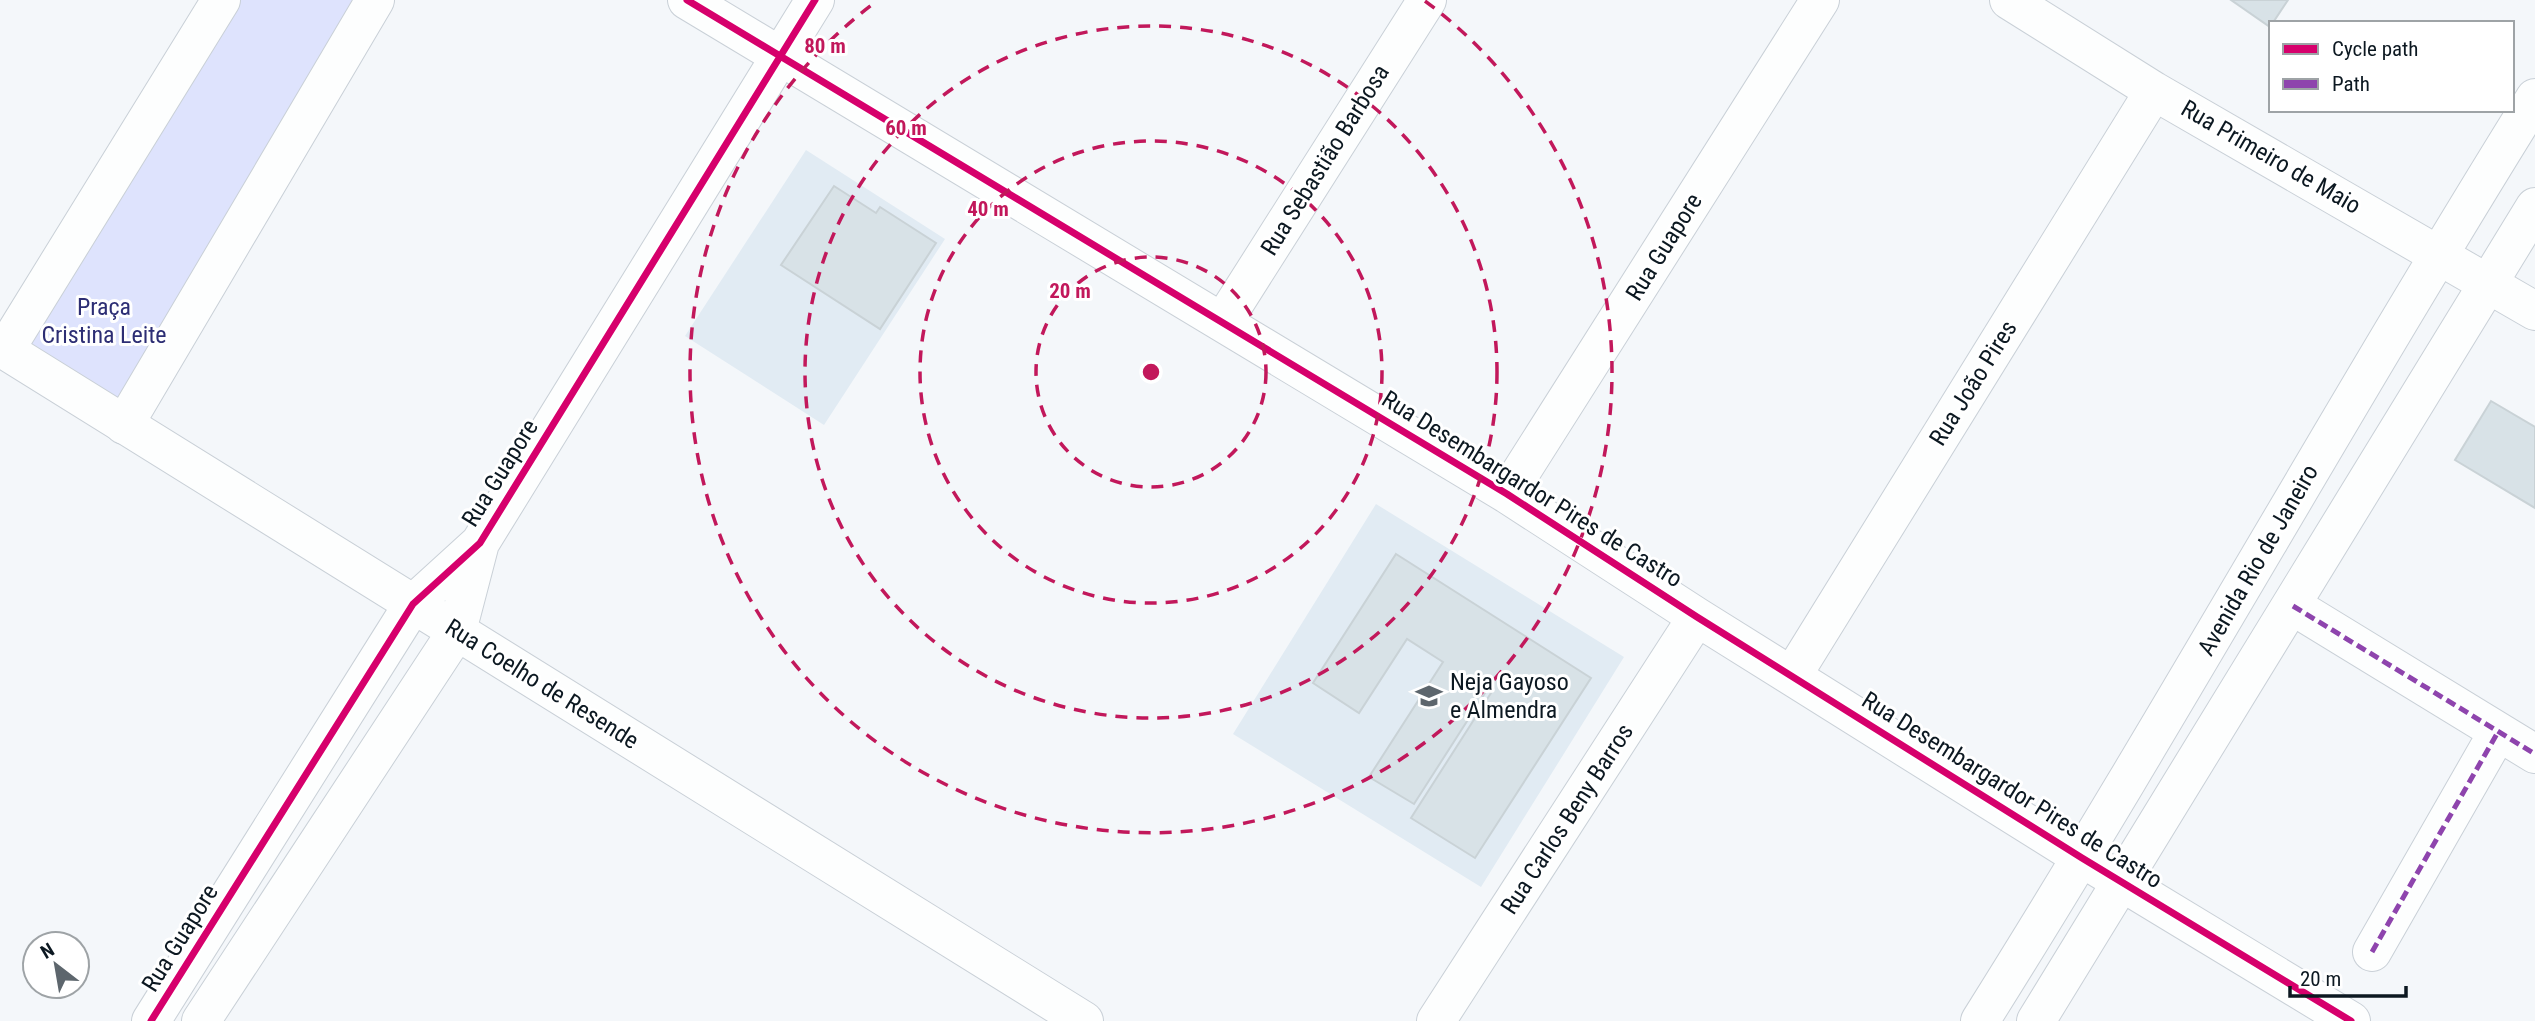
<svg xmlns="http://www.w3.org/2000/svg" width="2535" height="1021" font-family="'Roboto Condensed',sans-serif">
<rect width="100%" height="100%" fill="#f4f7fa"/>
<path fill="#e1ebf3" d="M 806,150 L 945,239 L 824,425 L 685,336 Z
M 1376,504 L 1624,657 L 1481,887 L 1233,734 Z"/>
<path fill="#dee3fd" d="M 221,0 L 375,0 L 124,425 L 5,350 Z"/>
<path fill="#d8e2e7" stroke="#c9d2d6" stroke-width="2" d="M 2231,0 L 2288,0 L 2270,27 Z
M 834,186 L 876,213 L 880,207 L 936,243 L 880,329 L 781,265 Z
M 2491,401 L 2535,427 L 2535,508 L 2455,460 Z
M 1396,554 L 1591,678 L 1475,858 L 1411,818 L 1491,693 L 1487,690 L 1414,804 L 1369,777 L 1443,662 L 1407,639 L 1359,713 L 1313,683 Z"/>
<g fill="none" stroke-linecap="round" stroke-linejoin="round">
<g stroke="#c9d0d7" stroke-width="40">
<path id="street" d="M 687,0 L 1507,494 L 1697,617 L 2082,858 L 2351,1021
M 2009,0 L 2154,91 L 2535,311
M 1224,320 L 1427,0
M 5,350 L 221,0
M 124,425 L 375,0
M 1507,494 L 1820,0
M 2293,606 L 2535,754
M 1792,676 L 2154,91
M 2372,952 L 2498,732
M 1436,1021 L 1697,617"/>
</g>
<g stroke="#c9d0d7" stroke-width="40">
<path id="secondary" d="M 0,347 L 1084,1021
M 151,1021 L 413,604 L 480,543 L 815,0
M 201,1021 L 457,631 L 480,543
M 1980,1021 C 2171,717 2345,403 2535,98
M 2036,1021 L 2535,207"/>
</g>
<use href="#street" stroke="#fdfefe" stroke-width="38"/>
<use href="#secondary" stroke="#fdfefe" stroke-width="38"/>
<path stroke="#8e44ad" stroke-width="5" stroke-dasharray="10 5" stroke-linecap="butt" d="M 2293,606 L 2535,754
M 2372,952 L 2498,732"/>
<g stroke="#fff" stroke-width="11">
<path id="cycleway" d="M 687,0 L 1507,494 L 1697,617 L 2082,858 L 2351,1021
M 151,1021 L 413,604 L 480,543 L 815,0"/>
</g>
<use href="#cycleway" stroke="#d6006c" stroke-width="7"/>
</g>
<g fill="none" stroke="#c2185b" stroke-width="3.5" stroke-dasharray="12 9">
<circle cx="1151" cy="372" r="115"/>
<circle cx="1151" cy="372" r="231"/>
<circle cx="1151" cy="372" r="346"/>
<path d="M1425 1A461 461 0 1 1 877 1"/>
</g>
<defs>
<g id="school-bare" transform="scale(2.1)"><path d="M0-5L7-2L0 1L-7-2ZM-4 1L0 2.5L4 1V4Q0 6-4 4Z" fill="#5d666d" stroke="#fff" stroke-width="2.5" paint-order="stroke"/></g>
</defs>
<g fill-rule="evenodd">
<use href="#school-bare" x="1429" y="696"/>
</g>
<g text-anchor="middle" stroke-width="6" stroke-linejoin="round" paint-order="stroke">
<g font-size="24" fill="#0c1821" stroke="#fff">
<text transform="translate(2271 157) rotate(30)" y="8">Rua Primeiro de Maio</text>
<text transform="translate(1325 160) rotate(-58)" y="8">Rua Sebastião Barbosa</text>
<text transform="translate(1664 247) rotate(-58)" y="8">Rua Guapore</text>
<text transform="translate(1973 383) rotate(-58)" y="8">Rua João Pires</text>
<text transform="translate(500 473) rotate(-58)" y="8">Rua Guapore</text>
<text transform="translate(1532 489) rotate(32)" y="8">Rua Desembargardor Pires de Castro</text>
<text transform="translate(2258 560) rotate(-60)" y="8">Avenida Rio de Janeiro</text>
<text transform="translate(542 684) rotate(32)" y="8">Rua Coelho de Resende</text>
<text transform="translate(2012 790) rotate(32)" y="8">Rua Desembargardor Pires de Castro</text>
<text transform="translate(1567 819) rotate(-57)" y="8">Rua Carlos Beny Barros</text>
<text transform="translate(180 938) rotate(-58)" y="8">Rua Guapore</text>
</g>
<g font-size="24" fill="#2d2e74" stroke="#fff">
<text x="104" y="315">Praça<tspan x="104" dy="28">Cristina Leite</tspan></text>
</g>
<g font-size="24" fill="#0c1821" stroke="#fff" text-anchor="start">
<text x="1450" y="690">Neja Gayoso<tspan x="1450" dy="28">e Almendra</tspan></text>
</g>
</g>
<circle cx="1151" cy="372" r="10" fill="#c2185b" stroke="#fff" stroke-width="3.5"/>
<g font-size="21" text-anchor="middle" font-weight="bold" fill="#c2185b" stroke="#fff" stroke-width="6" stroke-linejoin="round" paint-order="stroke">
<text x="825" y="53">80 m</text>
<text x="906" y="135">60 m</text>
<text x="988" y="216">40 m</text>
<text x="1070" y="298">20 m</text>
</g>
<rect x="2269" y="21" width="245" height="91" fill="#ffffff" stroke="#9ea3a6" stroke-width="2"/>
<rect x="2283" y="44" width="35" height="10" fill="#d6006c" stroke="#9ea3a6" stroke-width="2"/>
<text x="2332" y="56" font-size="21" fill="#0c1821">Cycle path</text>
<rect x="2283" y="79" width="35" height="10" fill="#8e44ad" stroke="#9ea3a6" stroke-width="2"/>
<text x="2332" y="91" font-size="21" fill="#0c1821">Path</text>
<g transform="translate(56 965) rotate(329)"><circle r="33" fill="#ffffff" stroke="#9ea3a6" stroke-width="2"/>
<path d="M0-5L12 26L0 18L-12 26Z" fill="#5d666d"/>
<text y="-10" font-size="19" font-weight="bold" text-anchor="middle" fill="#0c1821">N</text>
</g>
<path d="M2290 986v10h116v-10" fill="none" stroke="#0c1821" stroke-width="3.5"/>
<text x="2300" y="986" font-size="21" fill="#0c1821" stroke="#ffffff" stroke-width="5" paint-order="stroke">20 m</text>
</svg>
